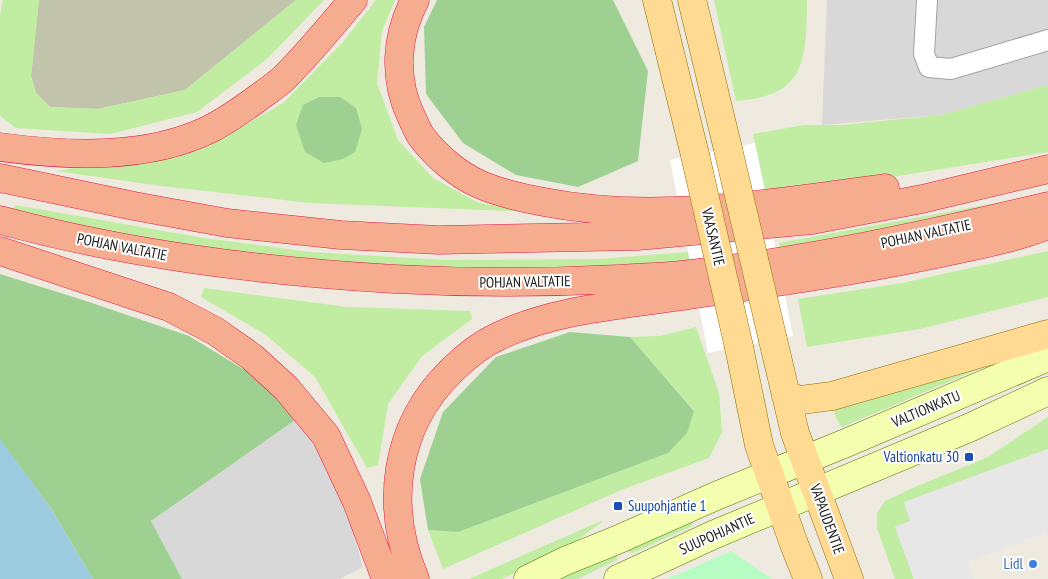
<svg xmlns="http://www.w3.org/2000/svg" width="1048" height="579" font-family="'PT Sans Narrow',sans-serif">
<rect width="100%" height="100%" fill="#eeeae0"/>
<path fill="#d9d8d8" d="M 827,0 L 1048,0 L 1048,85 L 941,115 L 822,125 Z
M 298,418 L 323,456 L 344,501 L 363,567 L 340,579 L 182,579 L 151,521 Z"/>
<path fill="#c1c3ab" d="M 39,0 L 296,0 L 185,90 L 98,109 L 50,107 L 36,93 L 31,76 Z"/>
<path fill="#c0eda1" d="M 3,0 L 39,0 L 31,76 L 36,93 L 50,107 L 98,109 L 185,90 L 296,0 L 324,0 L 268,58 L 197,112 L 110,134 L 16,128 L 0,116 L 0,15 Z
M 376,0 L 395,0 L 382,31 L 377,83 L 398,140 L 433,178 L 479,203 L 535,212 L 310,203 L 161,186 L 56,171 L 207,147 L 283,103 L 342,43 Z
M 714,0 L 807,0 C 806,60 807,96 736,101 Z
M 1048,85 L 1048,152 L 767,197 L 753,134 L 804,125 L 842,125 L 941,115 Z
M 1048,192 L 1048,201 L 781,255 L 779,243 L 1012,200 Z
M 15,205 L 204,238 L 310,252 L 445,260 L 598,259 L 688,252 L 690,264 L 558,272 L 384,269 L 151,243 L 13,210 Z
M 1048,251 L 1048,297 L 920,329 L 807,347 L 798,299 L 902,283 Z
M 204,288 L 347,307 L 470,311 L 472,319 L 422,356 L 388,404 L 378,465 L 367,468 L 315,377 L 266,335 L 201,297 Z
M 696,327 L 719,393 L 722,432 L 709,458 L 621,490 L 443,569 L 428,530 L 458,532 L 668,453 L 694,410 L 630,337 L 660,336 Z
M 1019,352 L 842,427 L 836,418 L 833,405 Z
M 1048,417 L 1048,449 L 904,502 L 911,521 L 895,527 L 914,579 L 895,579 L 877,528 L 877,513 L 885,501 L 915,487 L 988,457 Z
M 601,521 L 602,522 L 569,546 L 502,579 L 469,579 Z
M 688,521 L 693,523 L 692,526 L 633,553 L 628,552 L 629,549 Z
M 614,555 L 617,557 L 617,560 L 578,579 L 558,579 Z"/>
<path fill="#9ed091" d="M 437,0 L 613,0 L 648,71 L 638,161 L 578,187 L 516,175 L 463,143 L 426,94 L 424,27 Z
M 319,97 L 340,97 L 356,108 L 362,129 L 355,152 L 343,159 L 324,163 L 305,152 L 296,125 L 303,105 Z
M 0,274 L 83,300 L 189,336 L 253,375 L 298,418 L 151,521 L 182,579 L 93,579 L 50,507 L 0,440 Z
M 570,332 L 630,337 L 694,411 L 687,433 L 668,453 L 458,532 L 428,530 L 420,479 L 443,412 L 496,357 Z"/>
<path fill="#b7fdc3" d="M 731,551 L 772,579 L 667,579 Z"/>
<path fill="#e7e7e7" d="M 1048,449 L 1048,537 L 1046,532 L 968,561 L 974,579 L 914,579 L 895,527 L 910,521 L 904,502 Z"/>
<path fill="#9ccadf" d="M 0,439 L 50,507 L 93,579 L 0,579 Z"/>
<path fill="#fff" d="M 755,143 L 793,336 L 708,353 L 670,160 Z"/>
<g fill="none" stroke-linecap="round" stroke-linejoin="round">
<g stroke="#a2a2a2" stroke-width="22">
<path id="minor" d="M 927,0 L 924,54 L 929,67 L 951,69 L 1048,40"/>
</g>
<g stroke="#5e7400" stroke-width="29">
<path id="secondary" d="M 528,579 L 565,561 L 617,540 L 716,496 L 846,443 L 1048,357
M 618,579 L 713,535 L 971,427 L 1048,391"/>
</g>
<g stroke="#926e00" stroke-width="29">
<path id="primary" d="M 657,0 L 695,155
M 692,0 L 728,149
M 773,340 L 795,433 L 849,579
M 739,347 L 759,445 L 794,544 L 808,579
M 786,396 L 801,400 L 832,396 L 1048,334"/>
</g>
<g stroke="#e1174b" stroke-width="29">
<path id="trunk" d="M 415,0 C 396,36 393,78 411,116 C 414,122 417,130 421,136 C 434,154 458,175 479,184 C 499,193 522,198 544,202 C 655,224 774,203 885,188
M 0,147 C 67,156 147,160 210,129 C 226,121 243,109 258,98 C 267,91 277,85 285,77 C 309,53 331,26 353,0
M 0,178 L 134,206 L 227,223 L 341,235 L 439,240 L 638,236 L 812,220 L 922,199 L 1048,169
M 0,220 C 130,255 261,271 394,279 C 469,283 543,283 618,279 C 639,278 661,277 682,275 C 806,261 927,235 1048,206
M 0,251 L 169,307 L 215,331 L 252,357 L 286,388 L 326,436 L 357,502 L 386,579
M 415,579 C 384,506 394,427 451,371 C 465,357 481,344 499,336 C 551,311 612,306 668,298 C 760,285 851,272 941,253 C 977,245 1014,239 1048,225"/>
</g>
<use href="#minor" stroke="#fff" stroke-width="20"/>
<use href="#secondary" stroke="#f3feae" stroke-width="28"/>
<use href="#primary" stroke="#ffda93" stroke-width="28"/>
<use href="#trunk" stroke="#f6ad8f" stroke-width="28"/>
<g stroke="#926e00" stroke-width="29" stroke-linecap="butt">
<path id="primary-bridge" d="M 728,149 L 773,340
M 695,155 L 739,347"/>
</g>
<use href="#primary-bridge" stroke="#ffda93" stroke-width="28"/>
</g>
<g fill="#1a4fb4" stroke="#fff" stroke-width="2">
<rect x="964" y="452" width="10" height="10" rx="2.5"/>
<rect x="613" y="501" width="10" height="10" rx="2.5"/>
</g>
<circle fill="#3f7fe0" stroke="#fff" stroke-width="2" cx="1033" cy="564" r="5"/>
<g text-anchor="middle" stroke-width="4" stroke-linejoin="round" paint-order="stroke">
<g font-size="15" fill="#1b1b1b" stroke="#fff">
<text transform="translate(926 234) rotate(-12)" y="5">POHJAN VALTATIE</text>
<text transform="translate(713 237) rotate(77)" y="5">VAASANTIE</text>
<text transform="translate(122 247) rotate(11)" y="5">POHJAN VALTATIE</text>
<text transform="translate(525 282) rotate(-1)" y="5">POHJAN VALTATIE</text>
<text transform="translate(926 409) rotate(-23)" y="5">VALTIONKATU</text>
<text transform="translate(827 519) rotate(70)" y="5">VAPAUDENTIE</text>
<text transform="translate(717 534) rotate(-24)" y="5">SUUPOHJANTIE</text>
</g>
<g font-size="15" fill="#164399" stroke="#fff" text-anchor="end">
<text x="959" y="462">Valtionkatu 30</text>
<text x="628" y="511" text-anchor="start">Suupohjantie 1</text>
</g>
<g font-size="15" fill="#366cbe" stroke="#fff" text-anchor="end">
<text x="1023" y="569">Lidl</text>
</g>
</g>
</svg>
